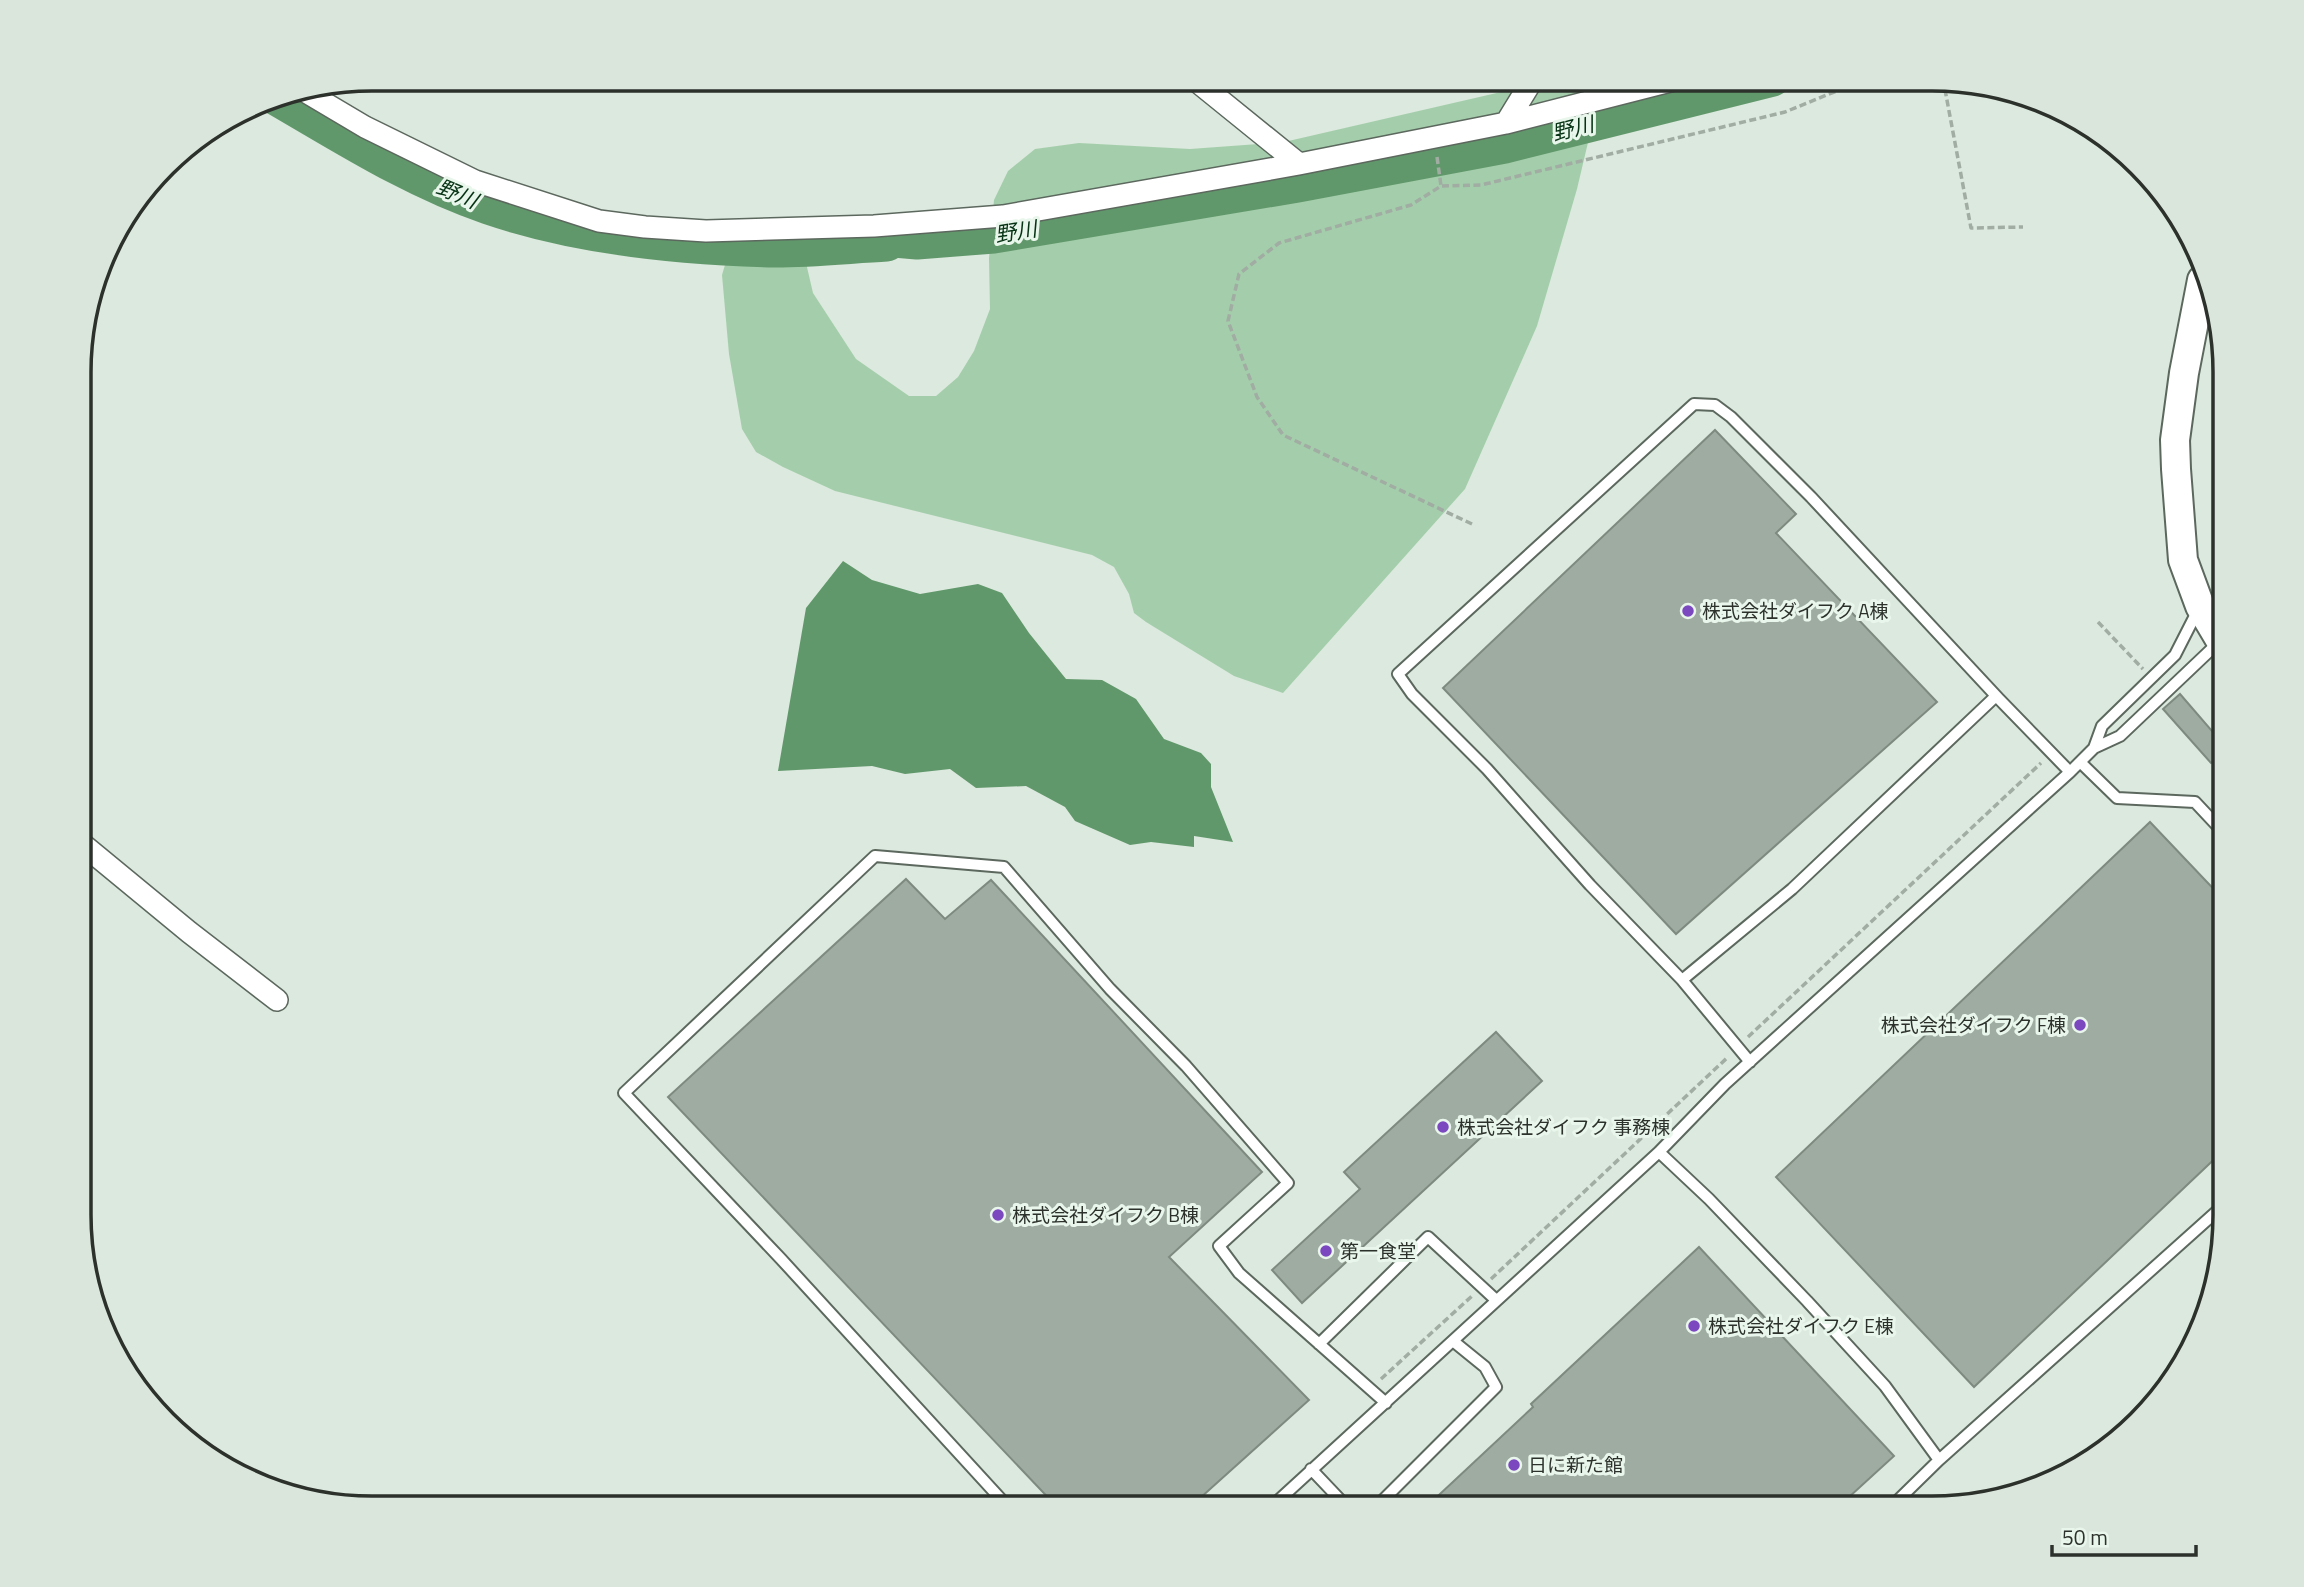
<svg xmlns="http://www.w3.org/2000/svg" width="2304" height="1587" font-family="'Titillium Web','Noto Sans JP',sans-serif">
<rect width="100%" height="100%" fill="#dce9de"/>
<path fill="#a4ceab" d="M 1558,79 L 1603,79 L 1577,189 L 1537,326 L 1465,489 L 1283,693 L 1234,676 L 1146,622 L 1134,613 L 1129,594 L 1114,567 L 1092,555 L 835,491 L 783,467 L 756,452 L 742,429 L 729,354 L 722,275 L 735,231 C 768,212 771,215 800,237 L 813,293 L 856,359 L 909,396 L 936,396 L 958,377 L 974,351 L 990,309 L 989,258 L 994,200 L 1008,171 L 1035,149 L 1079,143 L 1190,149 L 1284,142 Z"/>
<path fill="#61986b" d="M 843,561 L 872,580 L 920,594 L 978,584 L 1002,593 L 1029,633 L 1066,679 L 1102,680 L 1136,699 L 1164,739 L 1201,753 L 1211,764 L 1211,787 L 1233,842 L 1194,836 L 1194,847 L 1151,842 L 1130,845 L 1075,821 L 1065,807 L 1026,786 L 976,788 L 950,769 L 905,774 L 872,766 L 778,771 L 806,608 Z"/>
<g fill="none" stroke-linecap="round" stroke-linejoin="round">
<path stroke="#61986b" stroke-width="35" d="M 276,98 C 345,138 412,181 488,207 C 579,238 680,248 776,250 C 812,250 850,246 887,244 L 894,240 L 917,242 L 994,236 L 1298,185 L 1505,146 L 1773,79"/>
</g>
<path fill="#9faca1" stroke="#7e8a7f" stroke-width="2" d="M 1715,430 L 1796,514 L 1776,533 L 1937,702 L 1676,934 L 1443,688 Z
M 2180,694 L 2225,746 L 2225,752 L 2211,763 L 2163,709 Z
M 2150,822 L 2225,901 L 2225,1149 L 1974,1387 L 1776,1177 Z
M 906,879 L 945,919 L 991,880 L 1262,1172 L 1169,1257 L 1309,1400 L 1189,1508 L 1058,1508 L 668,1097 Z
M 1496,1032 L 1542,1081 L 1302,1303 L 1272,1270 L 1360,1189 L 1344,1172 Z
M 1699,1247 L 1894,1456 L 1837,1508 L 1425,1508 L 1533,1407 L 1531,1404 Z"/>
<g fill="none" stroke-linecap="round" stroke-linejoin="round">
<g stroke="#5c685e" stroke-width="14">
<path id="lane" d="M 2094,748 L 2120,736 L 2219,642
M 2080,762 L 2117,798 L 2195,802 L 2225,834
M 1682,980 L 1792,889 L 1996,696
M 1750,1062 L 1682,980 L 1590,885 L 1487,769 L 1412,694 L 1398,674 L 1694,404 L 1715,405 L 1731,417 L 1811,497 L 1999,699 L 2070,772
M 1659,1152 L 1709,1199 L 1807,1301 L 1885,1386 L 1939,1460
M 1319,1344 L 1428,1237 L 1496,1300
M 1311,1469 L 1348,1508
M 1009,1508 L 781,1259 L 624,1093 L 875,856 L 1004,867 L 1110,989 L 1186,1066 L 1288,1183 L 1219,1246 L 1239,1273 L 1386,1403
M 1270,1508 L 1659,1152 L 1725,1084 L 2070,772 L 2094,748 L 2102,726 L 2175,655 L 2199,608
M 1375,1508 L 1496,1387 L 1485,1367 L 1453,1341
M 1890,1508 L 1939,1460 L 2225,1204"/>
</g>
<g stroke="#5c685e" stroke-width="24">
<path id="street" d="M 1194,79 L 1299,164
M 306,92 L 365,127 L 475,181 L 599,221 L 645,227 L 706,231 L 874,226 L 1003,216 L 1299,164 L 1506,123 L 1678,79
M 1506,123 L 1533,79
M 81,843 L 189,932 L 277,1000"/>
</g>
<g stroke="#5c685e" stroke-width="32">
<path id="secondary" d="M 2202,280 L 2184,373 L 2175,440 L 2176,469 L 2183,560 L 2200,606 L 2225,648"/>
</g>
<path stroke="#a1aca3" stroke-width="3.5" stroke-dasharray="7 3.5" stroke-linecap="butt" d="M 1943,79 L 1971,228 L 2023,227
M 1437,157 L 1441,186
M 1472,524 L 1283,435 L 1257,397 L 1228,321 L 1239,274 L 1279,243 L 1411,205 L 1441,186 L 1481,185 L 1785,112 L 1866,79
M 2098,622 L 2143,669
M 1748,1037 L 2041,763
M 1491,1279 L 1728,1057
M 1381,1379 L 1472,1296"/>
<use href="#lane" stroke="#fff" stroke-width="10"/>
<use href="#street" stroke="#fff" stroke-width="21"/>
<use href="#secondary" stroke="#fff" stroke-width="28"/>
</g>
<g fill="#7b48c0" stroke="#e9f6eb" stroke-width="2.5">
<circle cx="1688" cy="611" r="7"/>
<circle cx="2080" cy="1025" r="7"/>
<circle cx="1443" cy="1127" r="7"/>
<circle cx="998" cy="1215" r="7"/>
<circle cx="1326" cy="1251" r="7"/>
<circle cx="1694" cy="1326" r="7"/>
<circle cx="1514" cy="1465" r="7"/>
</g>
<g text-anchor="middle" stroke-width="6" stroke-linejoin="round" paint-order="stroke">
<g font-size="19" fill="#2c312c" stroke="#e9f6eb" text-anchor="start">
<text x="1702" y="618">株式会社ダイフク A棟</text>
<text x="2066" y="1032" text-anchor="end">株式会社ダイフク F棟</text>
<text x="1457" y="1134">株式会社ダイフク 事務棟</text>
<text x="1012" y="1222">株式会社ダイフク B棟</text>
<text x="1340" y="1258">第一食堂</text>
<text x="1708" y="1333">株式会社ダイフク E棟</text>
<text x="1528" y="1472">日に新た館</text>
</g>
<g font-size="21" font-style="italic" fill="#073315" stroke="#e9f6eb">
<text transform="translate(1573 129) rotate(-14)" y="7">野川</text>
<text transform="translate(457 194) rotate(23)" y="7">野川</text>
<text transform="translate(1016 232) rotate(-9)" y="7">野川</text>
</g>
</g>
<path d="M0 0H2304V1587H0ZM372 91H1932A281 281 0 0 1 2213 372V1215A281 281 0 0 1 1932 1496H372A281 281 0 0 1 91 1215V372A281 281 0 0 1 372 91Z" fill="#dae6dc" fill-rule="evenodd"/>
<path fill="none" stroke="#2c312c" stroke-width="3.5" d="M372 91H1932A281 281 0 0 1 2213 372V1215A281 281 0 0 1 1932 1496H372A281 281 0 0 1 91 1215V372A281 281 0 0 1 372 91Z"/>
<path d="M2052 1545v10h144v-10" fill="none" stroke="#2c312c" stroke-width="3.5"/>
<text x="2062" y="1545" font-size="21" fill="#2c312c" stroke="#e9f6eb" stroke-width="5" paint-order="stroke">50 m</text>
</svg>
